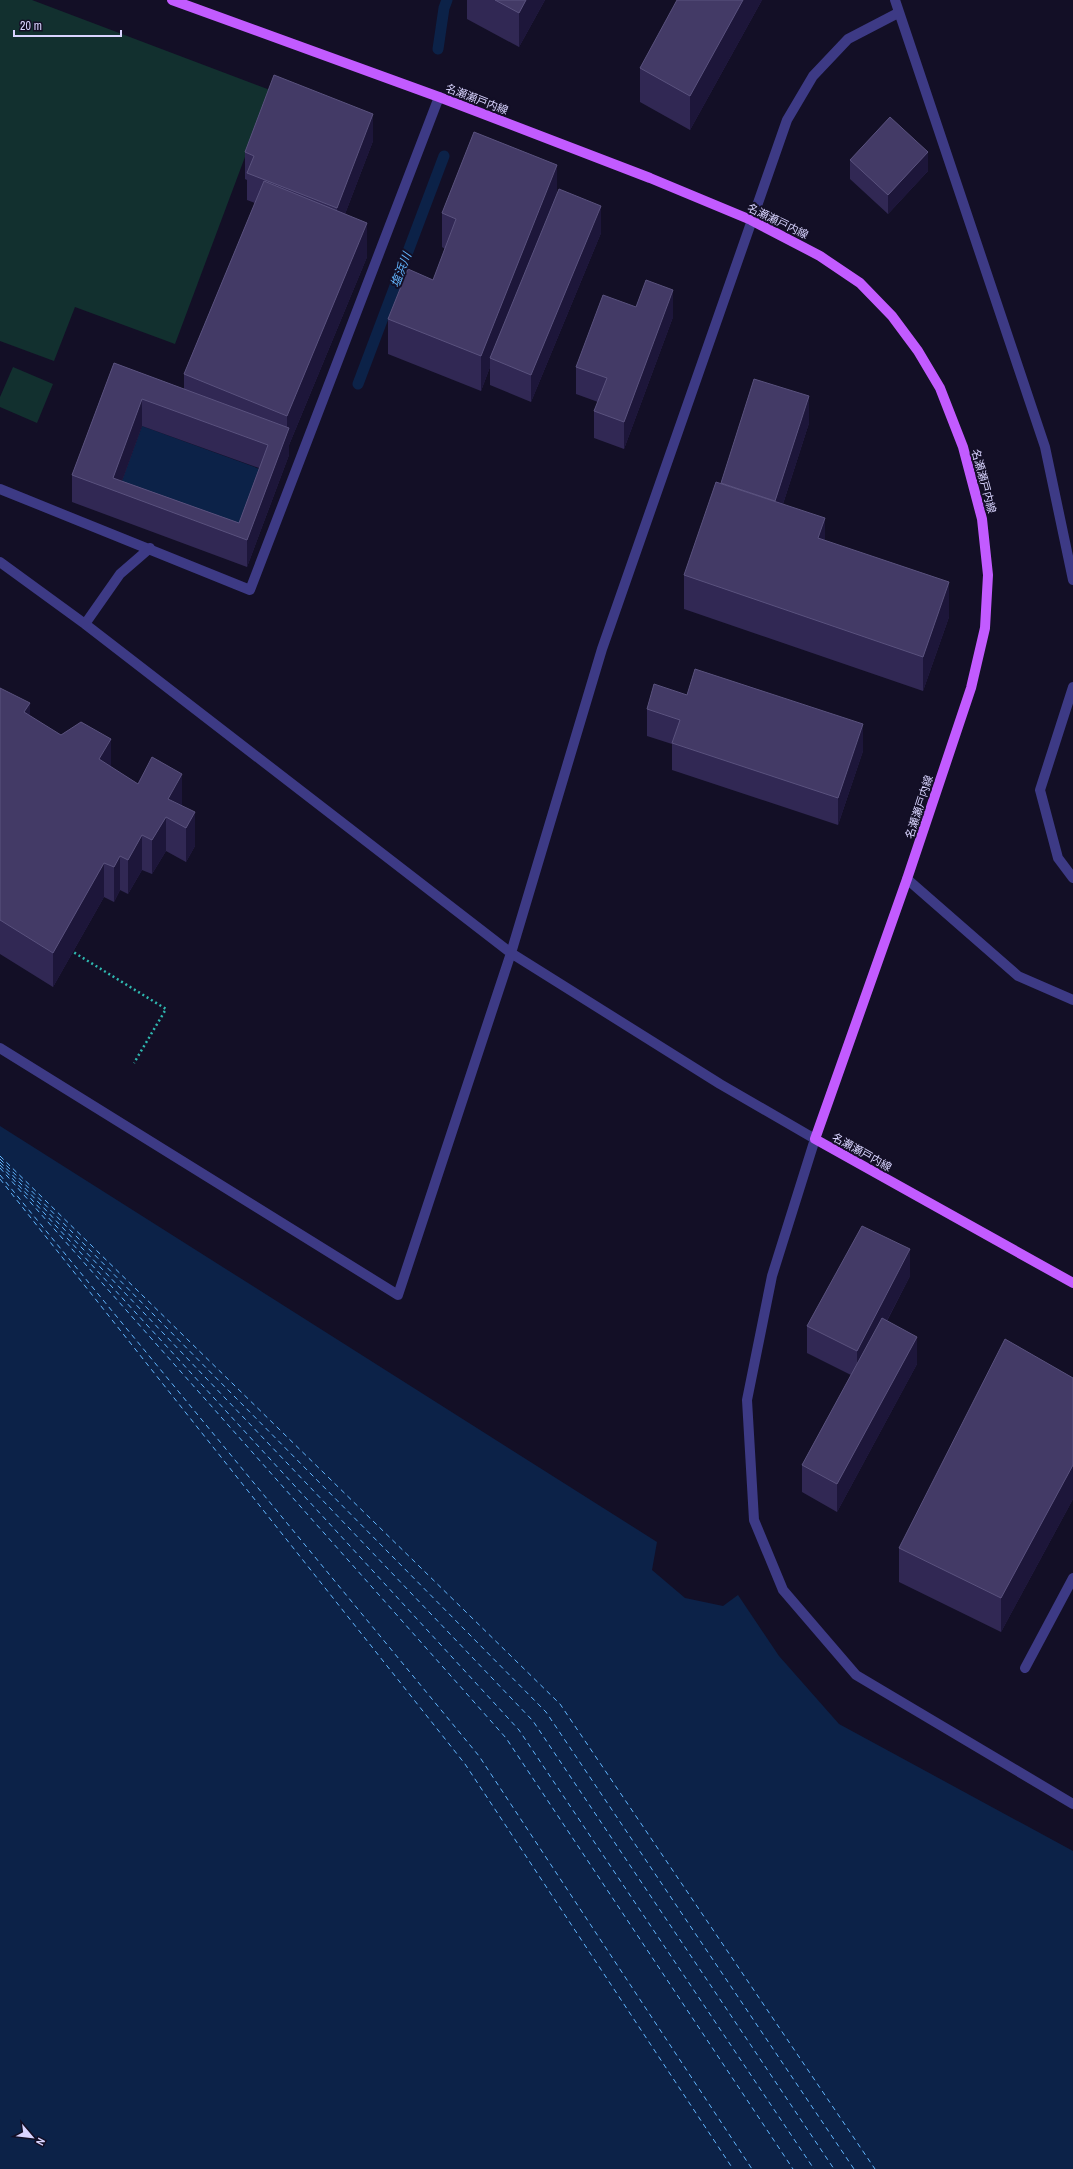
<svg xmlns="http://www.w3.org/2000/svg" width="1073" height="2169" font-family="'Archivo Narrow','Noto Sans JP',sans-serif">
<rect width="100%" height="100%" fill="#130f26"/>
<path fill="#12302f" d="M 0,0 L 32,0 L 270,90 L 175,344 L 75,307 L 54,361 L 0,341 Z
M 13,367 L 53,384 L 37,423 L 0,407 L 0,397 Z"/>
<path fill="#0c2248" d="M 142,426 L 268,472 L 239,550 L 113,505 Z
M 0,1126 L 657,1542 L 652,1570 L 685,1598 L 723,1606 L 738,1595 L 779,1656 L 839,1724 L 1073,1851 L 1073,2169 L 0,2169 Z"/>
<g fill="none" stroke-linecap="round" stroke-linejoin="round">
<path stroke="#0c2248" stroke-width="11" d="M 438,49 L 444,8 L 447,0
M 358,384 L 444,156"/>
<path stroke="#62b6ff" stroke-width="1" stroke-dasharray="5 4" stroke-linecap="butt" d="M 0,1156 L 560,1704 L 875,2169
M 0,1159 L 546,1712 L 854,2169
M 0,1162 L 533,1721 L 834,2169
M 0,1165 L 519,1730 L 814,2169
M 0,1168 L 506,1738 L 793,2169
M 0,1175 L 479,1756 L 752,2169
M 0,1179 L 465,1764 L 733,2169"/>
<path stroke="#2fb8b0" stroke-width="2.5" stroke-dasharray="2 3" stroke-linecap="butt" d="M 70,950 L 166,1009 L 134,1063"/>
<path stroke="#3d3a85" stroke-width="10" d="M 895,0 L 1045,447 L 1073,580
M 0,489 L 250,590 L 439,97
M 0,562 L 85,624 L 511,953 L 720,1084 L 815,1139 L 772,1276 L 747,1400 L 754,1520 L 783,1590 L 856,1675 L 1073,1804
M 85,624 L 120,574 L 150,548
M 1073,687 L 1040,790 L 1058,858 L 1073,878
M 907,879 L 1018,976 L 1073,1000
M 0,1048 L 398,1295 L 511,953 L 602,649 L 787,120 L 813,76 L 848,39 L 898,13
M 1025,1668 L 1073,1578"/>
<path stroke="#c25bff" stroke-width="10" d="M 172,0 L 439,97 L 650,178 L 751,220 L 820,256 L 860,283 L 892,316 L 918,351 L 940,388 L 963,447 L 982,519 L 988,575 L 985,628 L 971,688 L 907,879 L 815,1139 L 1073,1283"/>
</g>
<path fill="#312854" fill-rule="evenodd" d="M 467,0 L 545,0 L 519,47 L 467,19 Z
M 762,0 L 690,130 L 640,102 L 640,68 Z
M 373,141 L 345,214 L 367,257 L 289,445 L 289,455 L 247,567 L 72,502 L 72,475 L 114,363 L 184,389 L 184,374 L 255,203 L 247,200 L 247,180 L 245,179 L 245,152 ZM 142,426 L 259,468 L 239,523 L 122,481 Z
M 850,160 L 928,171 L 888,214 L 850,179 Z
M 557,196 L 601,233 L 531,402 L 490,385 L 490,367 L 481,391 L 388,354 L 388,319 L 433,280 L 445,249 L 442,247 L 442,213 Z
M 673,317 L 624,449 L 594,438 L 594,411 L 598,402 L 576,394 L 576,367 Z
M 809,423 L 783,504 L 825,540 L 949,617 L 923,691 L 684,609 L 684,575 L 721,483 Z
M 0,688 L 30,716 L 138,784 L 182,806 L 195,846 L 186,862 L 166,851 L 152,874 L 142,870 L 128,894 L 120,890 L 114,902 L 104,897 L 53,987 L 0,954 Z
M 687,695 L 863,751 L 838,825 L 672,770 L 672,744 L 647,736 L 647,709 Z
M 910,1276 L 887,1321 L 917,1364 L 837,1512 L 802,1492 L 802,1465 L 851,1375 L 807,1353 L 807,1326 Z
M 1073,1378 L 1073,1499 L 1001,1632 L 899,1582 L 899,1548 Z"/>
<path fill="#1d163a" d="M 526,0 L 545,0 L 519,47 L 519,13 Z
M 743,0 L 762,0 L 690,130 L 690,96 Z
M 373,114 L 373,141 L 337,235 L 337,208 Z
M 928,152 L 928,171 L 888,214 L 888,195 Z
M 557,165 L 557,199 L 490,358 L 490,367 L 481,391 L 481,356 Z
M 601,206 L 601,233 L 531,402 L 531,375 Z
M 367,223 L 367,257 L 289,445 L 289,455 L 247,567 L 247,540 L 287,434 L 287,416 Z
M 673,290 L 673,317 L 624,449 L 624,422 Z
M 809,396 L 809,423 L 774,532 L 774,505 Z
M 142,399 L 142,426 L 118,492 L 113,478 Z
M 825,518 L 825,553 L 818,538 Z
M 949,582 L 949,617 L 923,691 L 923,657 Z
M 30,703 L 30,737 L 24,712 Z
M 863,724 L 863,751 L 838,825 L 838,798 Z
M 111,739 L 111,773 L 99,759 Z
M 182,774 L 182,809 L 168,799 Z
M 195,812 L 195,846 L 186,862 L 186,828 Z
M 166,817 L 166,851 L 152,874 L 152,840 Z
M 142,835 L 142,870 L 128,894 L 128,860 Z
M 120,856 L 120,890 L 114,902 L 114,867 Z
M 104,863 L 104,897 L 53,987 L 53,953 Z
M 910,1249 L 910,1276 L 857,1378 L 857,1351 Z
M 917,1337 L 917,1364 L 837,1512 L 837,1484 Z
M 1073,1465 L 1073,1499 L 1001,1632 L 1001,1598 Z"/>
<path fill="#433a66" stroke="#5a527e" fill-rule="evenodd" d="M 495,0 L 526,0 L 519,13 Z
M 677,0 L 743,0 L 690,96 L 640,68 Z
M 274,75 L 373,114 L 337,208 L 247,173 L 254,156 L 245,152 Z
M 890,117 L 928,152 L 888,195 L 850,160 Z
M 474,132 L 557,165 L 481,356 L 388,319 L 408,269 L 433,280 L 456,219 L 442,213 Z
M 264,181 L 367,223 L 287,416 L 184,374 Z
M 559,189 L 601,206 L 531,375 L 490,358 Z
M 646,280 L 673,290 L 624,422 L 594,411 L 607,378 L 576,367 L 603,295 L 636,307 Z
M 114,363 L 289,428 L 247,540 L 72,475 ZM 142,399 L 268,445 L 239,523 L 113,478 Z
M 754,379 L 809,396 L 775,501 L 721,483 Z
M 716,482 L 825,518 L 818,538 L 949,582 L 923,657 L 684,575 Z
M 695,669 L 863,724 L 838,798 L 672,743 L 680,720 L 647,709 L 654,684 L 687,695 Z
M 0,688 L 30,703 L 24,712 L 61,735 L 81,722 L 111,739 L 99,759 L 138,784 L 152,757 L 182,774 L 168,799 L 195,812 L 186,828 L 166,817 L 152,840 L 142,835 L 128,860 L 120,856 L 114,867 L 104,863 L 53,953 L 0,920 Z
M 862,1226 L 910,1249 L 857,1351 L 807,1326 Z
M 882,1318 L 917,1337 L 837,1484 L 802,1465 Z
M 1005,1339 L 1073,1378 L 1073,1465 L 1001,1598 L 899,1548 Z"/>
<g text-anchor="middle" stroke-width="4" stroke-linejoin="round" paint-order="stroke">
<g font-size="11" fill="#d9d4ff" stroke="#130f26">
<text transform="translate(477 99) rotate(21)" y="4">名瀬瀬戸内線</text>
<text transform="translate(778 221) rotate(26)" y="4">名瀬瀬戸内線</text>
<text transform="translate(984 481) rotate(75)" y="4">名瀬瀬戸内線</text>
<text transform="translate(919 807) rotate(-72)" y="4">名瀬瀬戸内線</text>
<text transform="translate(862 1152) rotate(29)" y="4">名瀬瀬戸内線</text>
</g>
<g font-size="12" font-style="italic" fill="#62b6ff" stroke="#130f26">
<text transform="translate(401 270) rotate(-69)" y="4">塩浜川</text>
</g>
</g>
<g transform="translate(32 2137) rotate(118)" stroke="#130f26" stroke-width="3" paint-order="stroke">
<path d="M0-3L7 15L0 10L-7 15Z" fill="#d9d4ff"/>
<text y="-6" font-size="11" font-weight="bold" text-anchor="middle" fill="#d9d4ff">N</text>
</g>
<path d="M14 30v6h107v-6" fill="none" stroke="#d9d4ff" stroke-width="2"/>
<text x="20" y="30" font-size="12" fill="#d9d4ff" stroke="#130f26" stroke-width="3" paint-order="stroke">20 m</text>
</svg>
